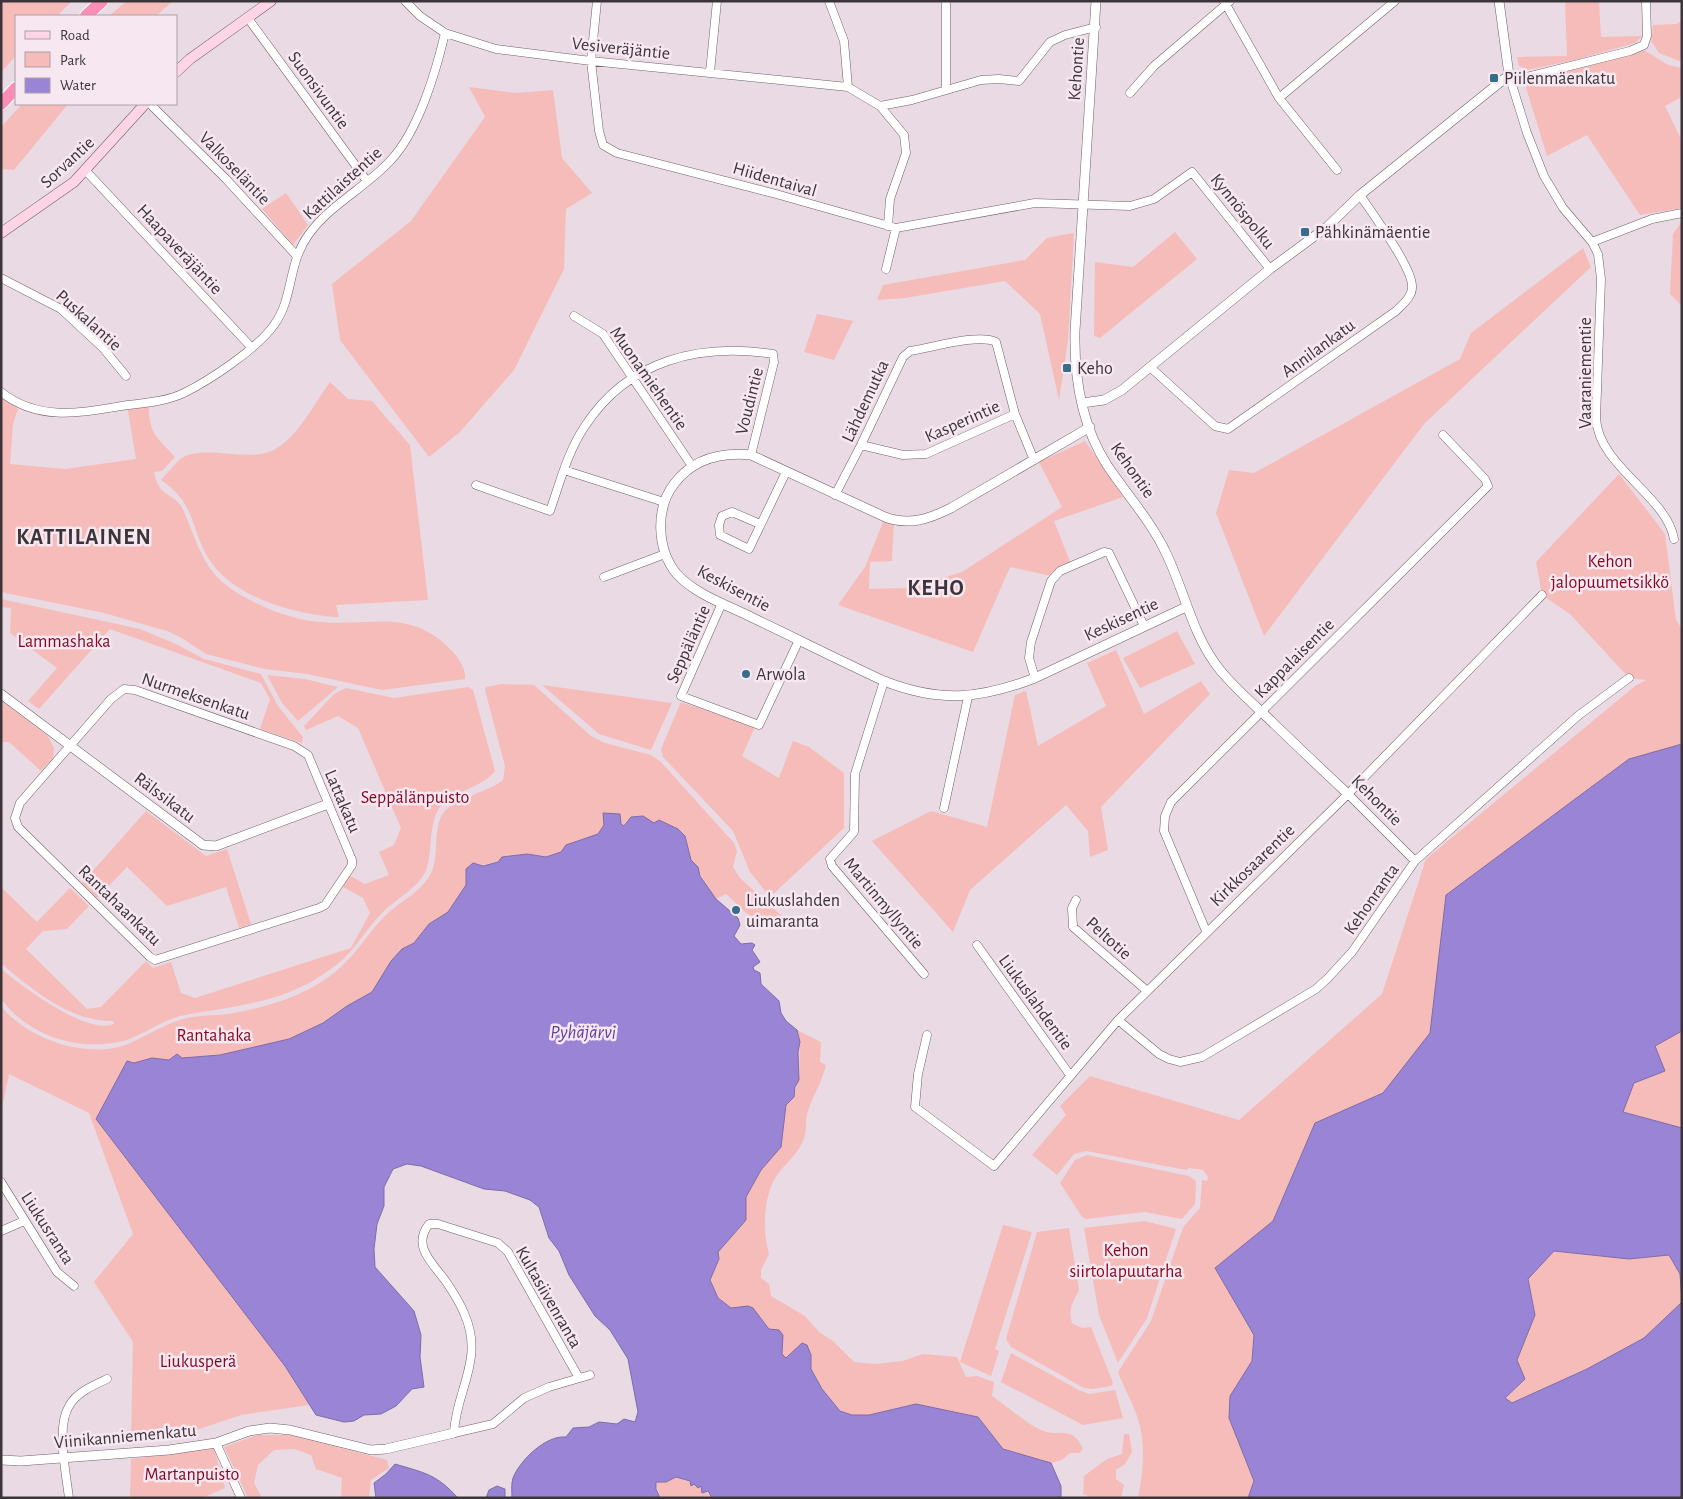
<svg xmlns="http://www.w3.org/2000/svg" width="1683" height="1499" font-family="'Alegreya Sans',sans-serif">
<rect width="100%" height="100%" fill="#e9dae4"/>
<path fill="#f6bcba" d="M 1,1 L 72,1 L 57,16 L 16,16 L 16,56 L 1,72 Z
M 127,1 L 173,1 L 156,16 L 109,16 Z
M 1565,1 L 1599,1 L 1601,37 L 1642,36 L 1635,43 L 1575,60 L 1527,70 L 1519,66 L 1517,57 L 1567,56 Z
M 1682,20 L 1682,62 L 1659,53 L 1651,41 L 1653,25 L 1677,24 Z
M 1644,50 L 1668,65 L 1682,68 L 1682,97 L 1665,106 L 1682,141 L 1682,208 L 1640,215 L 1587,135 L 1547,156 L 1524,81 Z
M 469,87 L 517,93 L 553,90 L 562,158 L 592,193 L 566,209 L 564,269 L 514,370 L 460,432 L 429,457 L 340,340 L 332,284 L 411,221 L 485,117 Z
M 22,104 L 68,104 L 14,170 L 4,169 L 1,171 L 1,127 Z
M 286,193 L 308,225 L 293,245 L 262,209 Z
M 1682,221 L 1682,306 L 1670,294 L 1673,234 Z
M 1175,232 L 1197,259 L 1100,338 L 1094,336 L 1095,262 L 1133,267 Z
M 1074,233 L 1068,341 L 1059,400 L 1040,314 L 1005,281 L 905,298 L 877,300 L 883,285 L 1025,260 L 1047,238 Z
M 1583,248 L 1591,267 L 1424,424 L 1264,636 L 1216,513 L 1229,470 L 1254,473 L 1460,359 L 1471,333 Z
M 817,314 L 853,321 L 834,360 L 804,352 Z
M 330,382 L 348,399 L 372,401 L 410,445 L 428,600 L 336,605 L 339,617 L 334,617 C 286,612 223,595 202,546 C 189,515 191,501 161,480 C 165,476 179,459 182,458 C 205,444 249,463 274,450 C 298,437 314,404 330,382 Z
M 1,397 L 18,409 L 13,424 L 10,464 L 65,469 L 136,459 L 127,405 L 149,403 C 148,433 156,436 175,457 L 162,471 L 154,472 C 155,477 157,485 161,489 C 167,496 175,497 181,506 C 186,514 189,525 193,534 C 207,569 216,582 250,600 C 269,610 290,618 311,621 C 366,629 409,604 453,652 C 459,659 466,669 465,679 L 382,690 L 307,674 L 265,669 L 206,654 L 180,637 L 167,631 L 104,613 L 1,592 Z
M 1085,441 L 1123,497 L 1054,521 L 1071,564 L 1051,576 L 1010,567 L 973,652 L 838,605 L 865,567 L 885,517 L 894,521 L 892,561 L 870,562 L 869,589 L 910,588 L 962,572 L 1062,507 L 1039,462 Z
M 1619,474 L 1665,534 L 1676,620 L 1682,629 L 1682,744 L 1629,759 L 1446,895 L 1431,1033 L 1383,1093 L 1315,1123 L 1273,1221 L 1215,1268 L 1254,1335 L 1252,1361 L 1230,1396 L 1229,1418 L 1254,1481 L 1248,1498 L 1138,1498 C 1143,1474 1146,1443 1138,1419 C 1133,1403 1124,1388 1118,1372 L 1151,1321 L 1180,1236 L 1184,1226 L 1200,1208 L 1202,1180 L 1207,1181 L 1208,1177 L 1203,1170 L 1189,1168 L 1186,1170 L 1086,1151 L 1074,1154 L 1057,1175 L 1032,1155 L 1066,1115 L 1060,1106 L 1090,1076 L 1239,1120 L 1382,994 L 1426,859 L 1635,686 L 1646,680 L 1629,678 L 1570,614 L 1542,595 L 1536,562 Z
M 1,599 L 140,629 L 176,644 L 204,659 L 261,674 L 278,706 L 303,737 L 302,743 L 260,729 L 270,699 L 261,683 L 110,629 L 39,709 L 28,701 L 57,668 L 10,633 L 11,608 L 1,607 Z
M 1177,631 L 1195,664 L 1140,688 L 1123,658 Z
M 1116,650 L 1144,714 L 1201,681 L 1210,694 L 1101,807 L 1108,850 L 1090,857 L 1088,831 L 1066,805 L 970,890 L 953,932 L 872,841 L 931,811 L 987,827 L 1015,695 L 1026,691 L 1038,746 L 1106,706 L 1087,663 Z
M 267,675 L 305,679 L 338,687 L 298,721 L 282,703 Z
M 502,684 L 534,685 L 591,736 L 605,743 L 651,755 L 661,762 L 734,843 L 737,851 L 733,867 L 740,878 L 784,918 C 755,930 746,911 726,894 L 716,899 L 691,860 L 685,836 L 654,823 L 625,826 L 603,813 L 604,825 L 598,834 L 566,845 L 561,852 L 546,857 L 527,854 L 466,869 L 466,885 L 448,912 L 429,924 L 414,943 L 402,949 L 391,961 L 372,992 L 347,1006 L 323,1023 L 289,1039 L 220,1055 L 169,1060 L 152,1058 L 134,1063 L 127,1062 L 285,1366 L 309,1405 L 241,1415 L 187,1433 L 131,1437 L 133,1342 L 94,1282 L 133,1234 L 89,1113 L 9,1074 L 1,1112 L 1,1006 C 27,1039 87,1060 128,1044 C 146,1036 163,1025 183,1019 C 197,1015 213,1016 228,1014 C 269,1007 314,994 344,964 C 359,950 369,932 383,918 C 398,902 423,892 432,871 C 439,855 433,825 444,812 C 460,795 485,794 503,780 L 505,766 L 485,690 L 486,687 Z
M 542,685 L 672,703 L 651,750 L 599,734 Z
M 468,687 L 473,690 L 495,771 C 481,790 448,790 437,812 C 429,829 432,850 427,868 C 420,888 396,898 382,913 C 367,928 356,948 340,962 C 289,1003 246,1004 185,1015 C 162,1019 143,1036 123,1041 C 78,1052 29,1036 1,999 L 1,969 C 21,985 89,1038 115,1023 L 112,1021 C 72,1022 30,989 1,963 L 1,887 L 37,922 L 70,888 L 89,906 L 67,929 L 43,931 L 26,949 L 87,1009 L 101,1007 L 146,961 L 153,968 L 171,962 L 181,993 L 195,998 L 351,948 L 370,913 L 363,898 L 343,887 L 349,875 L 365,884 L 389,875 L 379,852 L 394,845 L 401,828 L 358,728 L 338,716 L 306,730 L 304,726 L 334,694 L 346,688 L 394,698 Z
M 3,702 L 48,736 L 54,748 L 53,758 L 41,771 L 9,742 L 1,742 Z
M 681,702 L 755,727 L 742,756 L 779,778 L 793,741 L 809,747 L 844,773 L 844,828 L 770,897 L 750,872 L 733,831 L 663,757 L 661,749 Z
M 146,811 L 206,856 L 227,849 L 251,924 L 239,928 L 226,887 L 167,906 L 127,867 L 97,898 L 82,883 Z
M 797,1030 L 821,1042 L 820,1062 L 826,1065 C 822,1083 811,1098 807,1115 C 805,1123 807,1131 804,1138 C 798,1156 781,1166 773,1182 C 763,1204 763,1232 769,1254 L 761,1270 L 761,1278 L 769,1284 L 771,1296 L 805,1316 L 819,1332 L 833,1341 L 854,1362 L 875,1364 L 903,1361 L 923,1354 L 957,1357 L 966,1377 L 977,1376 L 994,1382 L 992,1396 C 1005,1405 1031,1427 1044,1431 C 1059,1437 1073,1425 1083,1449 L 1079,1453 L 1070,1453 L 1062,1460 L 1051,1463 L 1003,1449 L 978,1417 L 916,1404 L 869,1415 L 851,1415 L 840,1410 L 822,1389 L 811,1369 L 811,1355 L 802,1343 L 786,1358 L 782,1355 L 783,1335 L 770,1329 L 753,1308 L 748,1306 L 731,1308 L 718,1298 L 710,1280 L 719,1259 L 718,1252 L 746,1220 L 746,1197 L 761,1170 L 781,1147 L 786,1105 L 794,1097 C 795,1090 798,1084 799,1078 C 800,1066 800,1040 797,1030 Z
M 1682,1031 L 1682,1128 L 1623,1112 L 1634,1083 L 1655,1046 Z
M 1087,1155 L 1189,1176 L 1196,1181 L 1195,1204 L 1182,1219 L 1144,1212 L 1086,1219 L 1082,1217 L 1060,1183 L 1075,1160 Z
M 1145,1221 L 1176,1229 L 1147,1318 L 1118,1363 L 1099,1315 L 1084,1228 Z
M 1003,1225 L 1032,1232 L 995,1349 L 999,1351 L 991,1376 L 960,1362 Z
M 1069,1228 L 1079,1290 C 1073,1303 1068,1308 1072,1323 L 1082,1328 L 1091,1327 L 1113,1383 L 1111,1386 L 1093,1389 L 1084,1388 L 1011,1347 L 1006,1339 L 1037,1232 Z
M 1554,1251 L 1629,1259 L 1669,1255 L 1680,1274 L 1682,1302 L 1644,1338 L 1587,1369 L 1512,1403 L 1505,1398 L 1525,1379 L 1517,1360 L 1535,1315 L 1528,1279 Z
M 1011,1353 L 1079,1390 L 1089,1394 L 1115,1390 L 1123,1418 L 1083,1425 L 1001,1382 Z
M 1124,1434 L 1129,1434 L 1132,1452 L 1125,1464 L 1116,1470 L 1116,1479 L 1124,1485 L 1121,1498 L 1093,1498 L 1083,1494 L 1084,1476 L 1107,1459 L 1122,1454 Z
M 257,1435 L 292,1435 L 387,1460 L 389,1468 L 371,1480 L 369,1498 L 341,1498 L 342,1478 L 316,1469 L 311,1455 L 294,1449 L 274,1450 L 258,1465 L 254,1483 L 262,1498 L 248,1498 L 224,1447 Z
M 214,1448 L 225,1488 L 202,1498 L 130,1498 L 131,1459 Z
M 676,1477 L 701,1486 L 712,1498 L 660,1498 L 656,1482 L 666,1482 Z"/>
<path fill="#9a84d6" stroke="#7e6ca7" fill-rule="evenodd" d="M 1682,744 L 1682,1031 L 1655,1046 L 1665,1071 L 1634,1083 L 1623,1112 L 1682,1128 L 1682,1498 L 1248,1498 L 1254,1481 L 1229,1418 L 1230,1396 L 1252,1361 L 1254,1335 L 1215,1268 L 1273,1221 L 1315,1123 L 1383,1093 L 1430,1033 L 1446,895 L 1629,759 ZM 1554,1251 L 1629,1259 L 1669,1255 L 1680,1274 L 1682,1302 L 1644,1338 L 1587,1369 L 1512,1403 L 1505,1398 L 1525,1379 L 1517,1360 L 1535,1315 L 1528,1279 Z
M 603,813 L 620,814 L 621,824 L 624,826 L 631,817 L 643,816 L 654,823 L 659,820 L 678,829 L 685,836 L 691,860 L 698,867 L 700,876 L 716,899 L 738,918 L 740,925 L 734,936 L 741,944 L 752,943 L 755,945 L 752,950 L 760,962 L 753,967 L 754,970 L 760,973 L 761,984 L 779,1001 L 781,1013 L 786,1021 L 797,1030 L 800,1042 L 798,1052 L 799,1080 L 795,1087 L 794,1097 L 786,1105 L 781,1147 L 761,1170 L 746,1197 L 746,1220 L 718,1252 L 719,1259 L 710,1280 L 718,1298 L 731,1308 L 748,1306 L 753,1308 L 769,1329 L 779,1330 L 783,1335 L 782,1354 L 786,1358 L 802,1343 L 807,1345 L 811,1355 L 811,1369 L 822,1389 L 840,1411 L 852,1415 L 869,1415 L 916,1404 L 978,1417 L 1003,1449 L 1051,1463 L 1061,1486 L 1061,1498 L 712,1498 L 708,1491 L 702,1493 L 701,1486 L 698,1488 L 694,1484 L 691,1486 L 690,1481 L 676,1477 L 666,1482 L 656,1482 L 656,1489 L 660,1498 L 512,1498 C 512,1492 511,1484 513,1478 C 520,1460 546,1435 566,1437 L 573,1428 L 589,1427 L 599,1422 L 617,1424 L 624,1419 L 635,1422 L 638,1412 L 628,1359 L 610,1330 L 595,1316 L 569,1275 L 559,1251 L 549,1238 L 539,1207 L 530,1200 L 505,1191 L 484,1189 L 421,1166 L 407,1164 L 393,1169 L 384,1187 L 384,1206 L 377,1224 L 374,1249 L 375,1267 L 414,1311 L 421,1335 L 420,1357 L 424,1387 L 412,1389 L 396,1406 L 381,1414 L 364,1415 L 354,1421 L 344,1422 L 316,1415 L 285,1366 L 96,1119 L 127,1061 L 134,1063 L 152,1058 L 169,1060 L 177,1054 L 182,1058 L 220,1055 L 289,1039 L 323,1023 L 347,1006 L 372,992 L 391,961 L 402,949 L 414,943 L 429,924 L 448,912 L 466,885 L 466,869 L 473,863 L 483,866 L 498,862 L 502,857 L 527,854 L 546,857 L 561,852 L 566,845 L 598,834 L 604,825 Z
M 395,1464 C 425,1473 436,1474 458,1498 L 376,1498 L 374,1483 L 386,1474 Z
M 497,1486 L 505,1489 L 505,1498 L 486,1498 L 489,1490 Z"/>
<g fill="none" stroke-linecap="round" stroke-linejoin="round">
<g stroke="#6f616a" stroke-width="9">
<path id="minor" d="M 405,1 L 420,16 L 445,33 L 496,49 L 591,61 L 848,87 L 880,106 L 904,135 L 906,153 L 890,199 L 888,226
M 597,1 L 591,61 L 599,131 L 603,145 L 617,153 L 776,194 L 896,228 L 1035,203 L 1130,206 L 1154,199 L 1192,172 L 1270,269
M 829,1 L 844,41 L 848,87
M 1224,1 L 1279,98 L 1337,170
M 946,4 L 946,89
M 247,17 L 367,181
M 710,72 L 717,1
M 1509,75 L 1527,133 L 1544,176 L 1563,208 L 1592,242 L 1598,254 L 1601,279 L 1596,418 C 1598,466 1667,496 1674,539
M 1511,81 L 1630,51 L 1644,45 L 1647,36 L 1646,1
M 1130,93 L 1154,66 L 1230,1
M 1279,98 L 1395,1
M 150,104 L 226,179 L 296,255
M 880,106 L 912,100 L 981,80 L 999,79 L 1019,81 L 1050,42 L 1065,35 L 1096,27
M 86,171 L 252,348
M 1592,242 L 1652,219 L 1682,213
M 886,269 L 896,228
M 1,278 L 61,309 L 103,348 L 126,376
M 574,316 L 603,334 L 692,466
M 1150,367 L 1215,426 L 1228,429 L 1396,311 C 1403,304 1413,296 1412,286 C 1412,267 1372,213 1360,195
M 1,392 C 40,423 84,412 128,405 C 146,403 167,401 184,393 C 210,380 257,349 274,325 C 294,298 287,264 309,234 C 331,204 365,188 390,161 C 418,132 436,72 445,33
M 861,445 L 903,455 L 926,454 L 1015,414
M 564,470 L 664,502
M 476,485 L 550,511 C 560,482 568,451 585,426 C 628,360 699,343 773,354 L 774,362 L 751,455
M 835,495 L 861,445 L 903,357 L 910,351 C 931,348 978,333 996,342 L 1015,414 L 1034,460
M 760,524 L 732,512 L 722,516 L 719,525 L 720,535 L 749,549 L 786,472
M 604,577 L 665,554
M 722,603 L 681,696 L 759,725 L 799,640
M 1035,678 L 1029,658 L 1031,642 L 1051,581 L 1060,571 L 1104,552 L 1109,553 L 1144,626
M 884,681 L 855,774 L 854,832 L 830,859 L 832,866 L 924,974
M 124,689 L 135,690 L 294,746 L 308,755 L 352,860 L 352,865 L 325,905 L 319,908 L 155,960 L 150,957 L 18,827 L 15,818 L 20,803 L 111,699 Z
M 1348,794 L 1415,861
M 944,808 L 968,697
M 1076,900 L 1072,908 L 1073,927 L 1146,990
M 1206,931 L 1164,831 L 1165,816 L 1171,802 L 1488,486 L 1485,479 L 1443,435
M 977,945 L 1070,1075
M 1118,1020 L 1159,1054 L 1169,1059 L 1180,1062 L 1202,1057 L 1316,989 L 1328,978 L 1352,952 L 1415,861 L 1579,715 L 1629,678
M 927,1035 L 918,1074 L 915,1107 L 994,1166 L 1118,1020 L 1348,794 L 1542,595
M 1,1182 L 57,1272 L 74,1286
M 1,1231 L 24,1221
M 579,1378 L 508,1252 L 498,1243 L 438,1224 L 429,1224 C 411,1247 434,1264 447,1283 C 453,1292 460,1303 464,1313 C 485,1359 456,1390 454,1433 L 493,1424 L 524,1398 L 549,1387 L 590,1375
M 216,1443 L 241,1498
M 69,1498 C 66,1473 56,1427 69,1406 C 77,1392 94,1385 107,1379"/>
</g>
<g stroke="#6f616a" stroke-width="10">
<path id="tertiary" d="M 1096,1 L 1075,331 C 1074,377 1082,426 1107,465 C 1127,495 1151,521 1166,553 C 1185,592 1192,635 1220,670 C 1234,687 1252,703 1268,718 C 1294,743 1321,769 1348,794
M 1082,403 L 1104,400 L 1122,390 L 1270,269 L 1327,227 L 1360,195 L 1509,75 L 1499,1
M 1090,427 L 951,508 C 929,519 909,526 885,517 L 751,455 C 720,452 693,459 674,484 C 655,509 657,549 676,573 C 694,594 727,605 751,617 C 795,638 839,660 884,681 C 940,703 980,699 1035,678 L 1186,607
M 1,694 L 203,845 L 216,846 L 328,804
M 1,1460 L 21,1461 L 169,1450 L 216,1443 L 249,1431 L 270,1428 L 290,1430 L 371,1450 L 386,1449 L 454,1433"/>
</g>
<g stroke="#6f616a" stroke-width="11">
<path id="secondary" d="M 176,72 L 190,59 L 271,1
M 1,233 L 74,182 L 145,104"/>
</g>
<g stroke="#fff" stroke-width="14">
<path id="trunk" d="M 86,16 L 102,1
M 1,104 L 16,88"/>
</g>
<use href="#minor" stroke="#fff" stroke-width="8"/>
<use href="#tertiary" stroke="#fff" stroke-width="9"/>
<use href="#secondary" stroke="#fed5e4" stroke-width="10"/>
<use href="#trunk" stroke="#fc8eb6" stroke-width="12"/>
</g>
<g fill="#366d88" stroke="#f7e7f1" stroke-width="2">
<rect x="1489" y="73" width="10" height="10" rx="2.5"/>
<rect x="1300" y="227" width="10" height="10" rx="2.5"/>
<rect x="1062" y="363" width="10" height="10" rx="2.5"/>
<circle cx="746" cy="674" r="5"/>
<circle cx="736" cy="910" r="5"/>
</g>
<g text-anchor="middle" stroke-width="5" stroke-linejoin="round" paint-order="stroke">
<g font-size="18" fill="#3b3539" stroke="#f7e7f1">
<text transform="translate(621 48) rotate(6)" y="6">Vesiveräjäntie</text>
<text transform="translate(1076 69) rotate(-86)" y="6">Kehontie</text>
<text transform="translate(319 90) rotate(54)" y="6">Suonsivuntie</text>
<text transform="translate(67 162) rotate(-43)" y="6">Sorvantie</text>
<text transform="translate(235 168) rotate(46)" y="6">Valkoseläntie</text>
<text transform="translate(775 179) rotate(16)" y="6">Hiidentaival</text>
<text transform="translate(342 183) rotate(-42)" y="6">Kattilaistentie</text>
<text transform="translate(1243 211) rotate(51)" y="6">Kynnöspolku</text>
<text transform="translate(180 249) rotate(47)" y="6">Haapaveräjäntie</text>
<text transform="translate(89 320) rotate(42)" y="6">Puskalantie</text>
<text transform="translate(1318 348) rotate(-36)" y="6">Annilankatu</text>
<text transform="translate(1585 373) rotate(-90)" y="6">Vaaraniementie</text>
<text transform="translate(649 378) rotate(55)" y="6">Muonamiehentie</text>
<text transform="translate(749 401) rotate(-76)" y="6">Voudintie</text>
<text transform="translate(865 401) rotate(-65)" y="6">Lähdemutka</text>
<text transform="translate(962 421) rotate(-24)" y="6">Kasperintie</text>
<text transform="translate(1133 470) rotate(55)" y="6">Kehontie</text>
<text transform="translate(734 588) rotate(28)" y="6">Keskisentie</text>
<text transform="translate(1121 619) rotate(-25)" y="6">Keskisentie</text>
<text transform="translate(688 644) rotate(-66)" y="6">Seppäläntie</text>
<text transform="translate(1294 658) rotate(-45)" y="6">Kappalaisentie</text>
<text transform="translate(196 696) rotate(19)" y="6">Nurmeksenkatu</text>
<text transform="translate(165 797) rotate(37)" y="6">Rälssikatu</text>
<text transform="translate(1377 800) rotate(45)" y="6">Kehontie</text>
<text transform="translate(343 801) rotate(67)" y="6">Lattakatu</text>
<text transform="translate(1252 865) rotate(-44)" y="6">Kirkkosaarentie</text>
<text transform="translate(1371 899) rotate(-55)" y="6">Kehonranta</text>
<text transform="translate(884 903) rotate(50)" y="6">Martinmyllyntie</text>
<text transform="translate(120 905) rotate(44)" y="6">Rantahaankatu</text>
<text transform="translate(1109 938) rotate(42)" y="6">Peltotie</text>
<text transform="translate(1036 1002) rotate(54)" y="6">Liukuslahdentie</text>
<text transform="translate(48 1228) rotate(57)" y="6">Liukusranta</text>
<text transform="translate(549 1297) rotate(60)" y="6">Kultasiivenranta</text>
<text transform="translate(125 1436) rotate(-5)" y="6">Viinikanniemenkatu</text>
</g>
<g font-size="18" fill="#3b3539" stroke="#f7e7f1" text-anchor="start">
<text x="1504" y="84">Piilenmäenkatu</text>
<text x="1315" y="238">Pähkinämäentie</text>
<text x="1077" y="374">Keho</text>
<text x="756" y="680">Arwola</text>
<text x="746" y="906">Liukuslahden<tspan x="746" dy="21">uimaranta</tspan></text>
</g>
<g font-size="18" fill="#83071e" stroke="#f7e7f1">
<text x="1610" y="567">Kehon<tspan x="1610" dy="21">jalopuumetsikkö</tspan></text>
<text x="64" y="647">Lammashaka</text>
<text x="415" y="803">Seppälänpuisto</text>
<text x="214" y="1041">Rantahaka</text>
<text x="1126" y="1256">Kehon<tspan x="1126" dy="21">siirtolapuutarha</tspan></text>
<text x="198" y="1367">Liukusperä</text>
<text x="192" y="1480">Martanpuisto</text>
</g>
<g font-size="19" font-style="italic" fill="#5f3e9f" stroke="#f7e7f1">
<text x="583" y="1038">Pyhäjärvi</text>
</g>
<g font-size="22" font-weight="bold" letter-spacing="1" fill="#3b3539" stroke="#f7e7f1">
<text x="84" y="544">KATTILAINEN</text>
<text x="936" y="595">KEHO</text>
</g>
</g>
<rect width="1683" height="1499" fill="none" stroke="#3b3539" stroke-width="5"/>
<rect x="15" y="15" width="162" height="90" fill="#f7e7f1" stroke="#aca0a7"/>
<rect x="25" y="31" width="25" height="8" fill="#fed5e4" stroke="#aca0a7"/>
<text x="60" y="40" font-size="15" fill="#3b3539">Road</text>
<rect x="25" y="52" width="25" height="15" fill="#f6bcba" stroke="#aca0a7"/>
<text x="60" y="65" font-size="15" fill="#3b3539">Park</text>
<rect x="25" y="78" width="25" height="15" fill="#9a84d6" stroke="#aca0a7"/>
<text x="60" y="90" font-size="15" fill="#3b3539">Water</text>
</svg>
